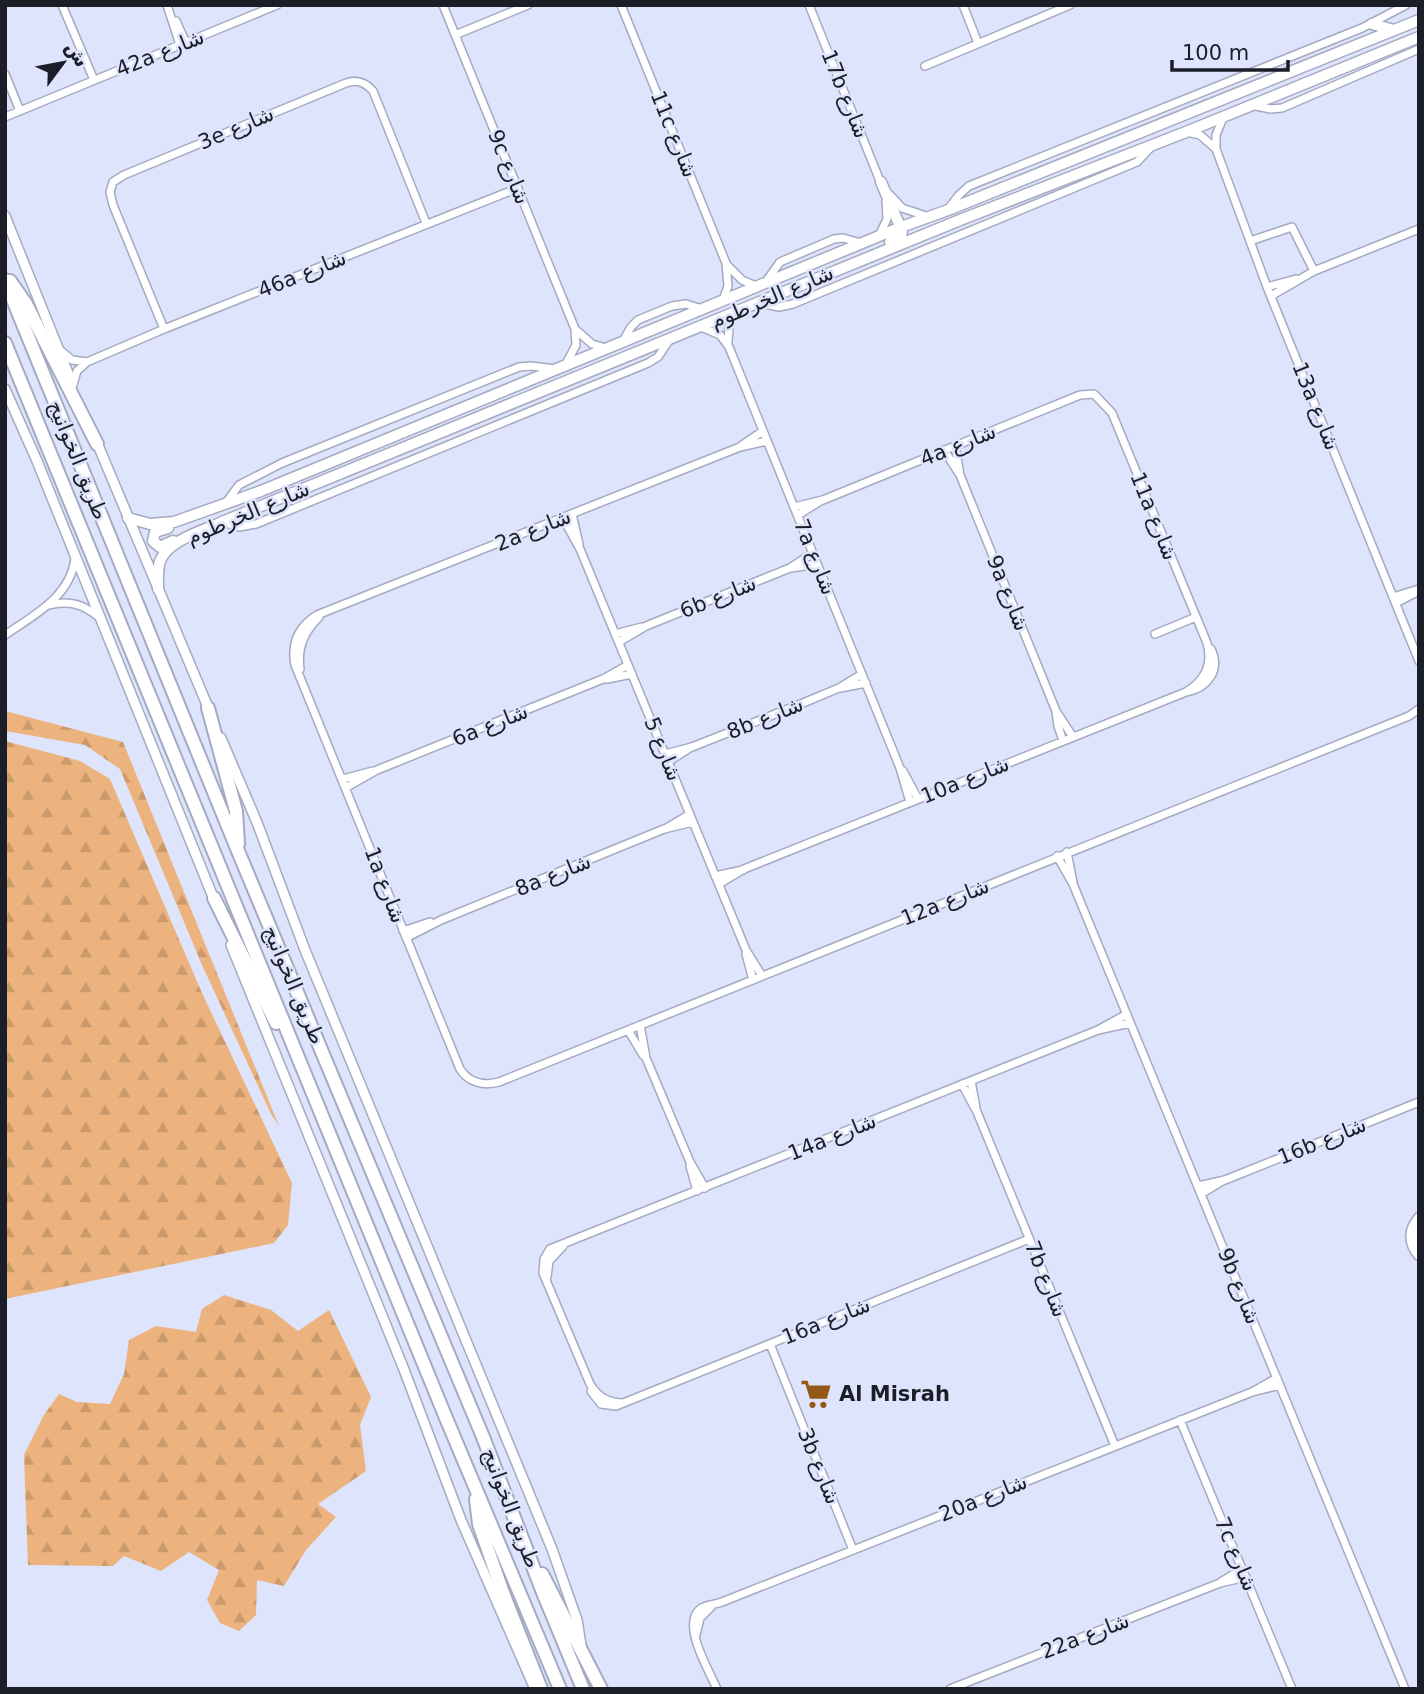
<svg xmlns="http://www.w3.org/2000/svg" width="1424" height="1694" font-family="'DejaVu Sans','Noto Naskh Arabic',sans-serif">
<defs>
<pattern id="forest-firs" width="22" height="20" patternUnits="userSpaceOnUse" patternTransform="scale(1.75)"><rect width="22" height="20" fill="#ecb37e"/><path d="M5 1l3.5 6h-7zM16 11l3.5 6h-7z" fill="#ca9a6d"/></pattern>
</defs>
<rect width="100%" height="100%" fill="#dde4fc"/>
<path fill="url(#forest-firs)" d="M 5,711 L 123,742 L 279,1126 L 271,1114 L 202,965 L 120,769 L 85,745 L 5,731 Z
M 5,741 L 80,761 L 110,779 L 202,993 L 292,1183 L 288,1225 L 274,1243 L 5,1299 Z
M 224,1295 L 271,1310 L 298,1331 L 329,1310 L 371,1397 L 360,1425 L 366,1471 L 318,1504 L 336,1517 L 306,1550 L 284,1586 L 257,1580 L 256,1615 L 239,1631 L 220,1623 L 207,1600 L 219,1570 L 189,1552 L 161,1571 L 124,1556 L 113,1566 L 28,1565 L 24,1455 L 44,1415 L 59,1394 L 77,1402 L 110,1404 L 124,1374 L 129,1340 L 156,1326 L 196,1332 L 202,1309 Z"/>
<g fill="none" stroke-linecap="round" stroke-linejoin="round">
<g stroke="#a4aac1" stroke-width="10">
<path id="minor" d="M 62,5 L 94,80
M 167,5 L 180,45
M 443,5 L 575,329 L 576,345 L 566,364
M 621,5 L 726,263 L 728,286 L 723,300
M 809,5 L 882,186
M 963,5 L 978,43
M 176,21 L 186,43
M 455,35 L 528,5
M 925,66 L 1070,5
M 5,74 L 20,111
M 1250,105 L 1271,109 L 1282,108 L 1419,49
M 5,117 L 277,5
M 1223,118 L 1216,135 L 1216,149 L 1267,287 L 1419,661
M 1187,132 L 1200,135 L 1215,148
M 889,194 L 902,208 L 929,217
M 949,208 L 959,195 L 969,186 L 1362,28 L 1406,5
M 879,236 L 887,219 L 886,201
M 1250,241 L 1292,227 L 1314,271
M 728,266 L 742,280 L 756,286
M 765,283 L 780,262 L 834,239 L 843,238 L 861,243
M 1267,287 L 1296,279
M 1271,296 L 1314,271 L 1419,229
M 758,303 L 779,307 L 793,304 L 1137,162 L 1152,146
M 701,327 L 720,335 L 729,347 L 900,768 L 910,802
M 164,329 L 113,205 L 110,192 L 113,182 L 124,175 L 346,83 C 357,79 365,82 373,91 L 426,223
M 576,330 L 592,344 L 606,348
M 623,341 L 631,327 L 638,320 L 672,306 L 686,304 L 702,309
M 728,342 L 729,327 L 733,314
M 60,350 L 72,360 L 87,362
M 73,385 L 77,371 L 87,362 L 164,329 L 518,188
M 767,441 L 740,447 L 317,615 C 298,627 291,644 295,665 L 460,1069 C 469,1083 484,1086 499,1082 L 1409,716 L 1419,709
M 741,446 L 763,431
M 955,446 L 960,475
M 944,450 L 960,475 L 1056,711 L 1073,737
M 225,504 L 239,485 L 282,463 L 519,367 L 531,366 L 555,369
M 794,507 L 823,500 L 1080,395 L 1094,394 L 1112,413 L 1207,643 C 1213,664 1206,680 1186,692
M 572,514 L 579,544
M 798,515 L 822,500
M 563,518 L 580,549 L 746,950 L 762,976
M 222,522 L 239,527 L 256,524 L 648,363 L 658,357 L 670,339
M 791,568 L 817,564
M 1393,597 L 1419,589
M 1396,603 L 1419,591
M 48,605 C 70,600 83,604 100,618
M 615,634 L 642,627
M 1155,634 L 1196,617
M 5,635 C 34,615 70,597 75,559
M 619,642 L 646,626 L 790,568 L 813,553
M 300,669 C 297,648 304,632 319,617
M 607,679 L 632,674
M 840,688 L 866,683
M 1056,712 L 1058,726 L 1063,741
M 665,754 L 692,747 L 803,703 L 839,688 L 862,674
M 668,762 L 691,747
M 903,771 L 918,799
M 343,779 L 373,771
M 347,787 L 377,770 L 603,679 L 628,665
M 665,829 L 690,814
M 1067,852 L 1073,883
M 1057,856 L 1073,884 L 1405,1689
M 715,876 L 743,870
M 719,884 L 744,869 L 1186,692 C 1208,688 1221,670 1211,649
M 403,931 L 430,922
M 406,938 L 441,920 L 664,829 L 693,822
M 746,954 L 753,980
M 640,1025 L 646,1058 L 690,1162 L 705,1188
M 628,1030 L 643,1055
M 1098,1030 L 1127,1014
M 971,1081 L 976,1108
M 962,1084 L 977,1112 L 1115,1446
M 690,1166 L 697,1191
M 1198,1186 L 1225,1180 L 1419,1102
M 1201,1194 L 1224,1180
M 1416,1251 L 1416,1236 L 1419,1225
M 1418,1256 C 1407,1243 1407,1229 1419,1216
M 547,1277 L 549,1261 L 563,1246
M 770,1344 L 853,1550
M 591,1391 L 601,1404 L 616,1406 L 1029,1239
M 1252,1392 L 1277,1378
M 623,1403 C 608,1403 598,1397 590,1384 L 543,1273 L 544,1259 L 550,1249 L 1098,1030 L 1130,1023
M 1180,1420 L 1292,1689
M 1221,1582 L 1242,1569
M 696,1635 L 700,1618 L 711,1607
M 717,1689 C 709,1670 681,1625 700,1609 C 706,1604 715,1605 722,1602 L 1252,1392 L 1280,1385
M 950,1689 L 1220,1583 L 1246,1577"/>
</g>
<g stroke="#a4aac1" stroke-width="12">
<path id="tertiary" d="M 5,216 L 72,383
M 5,389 L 37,461 L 215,902
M 95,438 L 210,712
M 221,738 L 258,825 L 305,950 L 552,1549 L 577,1620 L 581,1645
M 231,945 L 403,1367 L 461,1520 L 535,1689"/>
</g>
<g stroke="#a4aac1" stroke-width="13">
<path id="secondary" d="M 1372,24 L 1394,30
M 881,182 L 902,231 L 901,237 L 890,242
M 128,518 L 150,524 L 174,522 L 261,491 L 901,227 L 948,210 L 1419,20
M 168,528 L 155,532 L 153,541 L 160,547 L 173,541
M 158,589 C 158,580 157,570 160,561 C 168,540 203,531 222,522 L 960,220 L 1186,132 L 1419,37"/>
</g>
<g stroke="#a4aac1" stroke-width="16">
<path id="trunk" d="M 5,280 L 238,851 L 483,1437 L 544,1595 L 583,1689
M 10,281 L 26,304 L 97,444
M 5,343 L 446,1418 L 560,1689
M 208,708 L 236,811 L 238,844
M 214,898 L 276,1023
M 476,1499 L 479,1524 L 503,1593 L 541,1689
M 542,1574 L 601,1689"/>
</g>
<use href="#minor" stroke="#fff" stroke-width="7"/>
<use href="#tertiary" stroke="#fff" stroke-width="9"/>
<use href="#secondary" stroke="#fff" stroke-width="10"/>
<use href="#trunk" stroke="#fff" stroke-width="12"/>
</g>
<defs>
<g id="supermarket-bare" transform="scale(2.415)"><path d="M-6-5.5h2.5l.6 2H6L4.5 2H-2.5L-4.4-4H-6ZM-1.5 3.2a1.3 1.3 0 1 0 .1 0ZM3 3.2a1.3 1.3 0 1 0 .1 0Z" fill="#935a17" stroke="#dde4fc" stroke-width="2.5" paint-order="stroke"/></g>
</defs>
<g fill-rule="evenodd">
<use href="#supermarket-bare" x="816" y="1394"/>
</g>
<g text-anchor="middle" stroke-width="5" stroke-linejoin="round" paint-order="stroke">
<g font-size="21" fill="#1c1e27" stroke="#dde4fc">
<text transform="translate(160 53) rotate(-22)" y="7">42a شارع</text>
<text transform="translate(845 94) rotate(68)" y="7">17b شارع</text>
<text transform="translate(236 128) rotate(-23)" y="7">3e شارع</text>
<text transform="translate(674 134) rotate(68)" y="7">11c شارع</text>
<text transform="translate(509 167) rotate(68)" y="7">9c شارع</text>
<text transform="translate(302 274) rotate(-22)" y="7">46a شارع</text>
<text transform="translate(772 297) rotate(-23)" y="7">شارع الخرطوم</text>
<text transform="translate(1316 406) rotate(68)" y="7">13a شارع</text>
<text transform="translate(958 445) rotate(-22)" y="7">4a شارع</text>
<text transform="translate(78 460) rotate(68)" y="7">طريق الخوانيج</text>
<text transform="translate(248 513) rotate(-23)" y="7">شارع الخرطوم</text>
<text transform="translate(1154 516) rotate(68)" y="7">11a شارع</text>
<text transform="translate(533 530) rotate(-22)" y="7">2a شارع</text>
<text transform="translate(815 557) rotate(68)" y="7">7a شارع</text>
<text transform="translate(1008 593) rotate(68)" y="7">9a شارع</text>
<text transform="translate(718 597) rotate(-22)" y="7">6b شارع</text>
<text transform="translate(765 718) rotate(-22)" y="7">8b شارع</text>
<text transform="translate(490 725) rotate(-22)" y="7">6a شارع</text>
<text transform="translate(663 749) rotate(68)" y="7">شارع 5</text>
<text transform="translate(965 780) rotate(-22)" y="7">10a شارع</text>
<text transform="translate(553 875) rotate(-22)" y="7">8a شارع</text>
<text transform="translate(385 885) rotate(69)" y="7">1a شارع</text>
<text transform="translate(945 902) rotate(-22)" y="7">12a شارع</text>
<text transform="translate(294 985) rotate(67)" y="7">طريق الخوانيج</text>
<text transform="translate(832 1137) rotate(-22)" y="7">14a شارع</text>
<text transform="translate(1322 1141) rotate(-22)" y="7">16b شارع</text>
<text transform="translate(1046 1279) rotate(68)" y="7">7b شارع</text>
<text transform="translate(1239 1286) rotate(68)" y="7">9b شارع</text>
<text transform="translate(826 1321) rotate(-22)" y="7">16a شارع</text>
<text transform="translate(819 1466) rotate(68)" y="7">3b شارع</text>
<text transform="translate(983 1498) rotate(-22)" y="7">20a شارع</text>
<text transform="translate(511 1508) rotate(69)" y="7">طريق الخوانيج</text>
<text transform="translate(1236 1554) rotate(67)" y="7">7c شارع</text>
<text transform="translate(1085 1636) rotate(-21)" y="7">22a شارع</text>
</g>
<g font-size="21" font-weight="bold" fill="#1c1e27" stroke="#dde4fc" text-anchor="start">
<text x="839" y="1401">Al Misrah</text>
</g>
</g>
<rect width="1424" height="1694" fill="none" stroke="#1c1e27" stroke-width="14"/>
<g transform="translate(63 63) rotate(58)" stroke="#dde4fc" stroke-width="5" paint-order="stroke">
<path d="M0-5L12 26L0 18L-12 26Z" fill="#1c1e27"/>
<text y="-10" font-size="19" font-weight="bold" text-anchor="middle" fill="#1c1e27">ش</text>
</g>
<path d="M1172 60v10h116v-10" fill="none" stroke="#1c1e27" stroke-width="3.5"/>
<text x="1182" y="60" font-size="21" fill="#1c1e27" stroke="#dde4fc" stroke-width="5" paint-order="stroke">100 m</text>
</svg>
